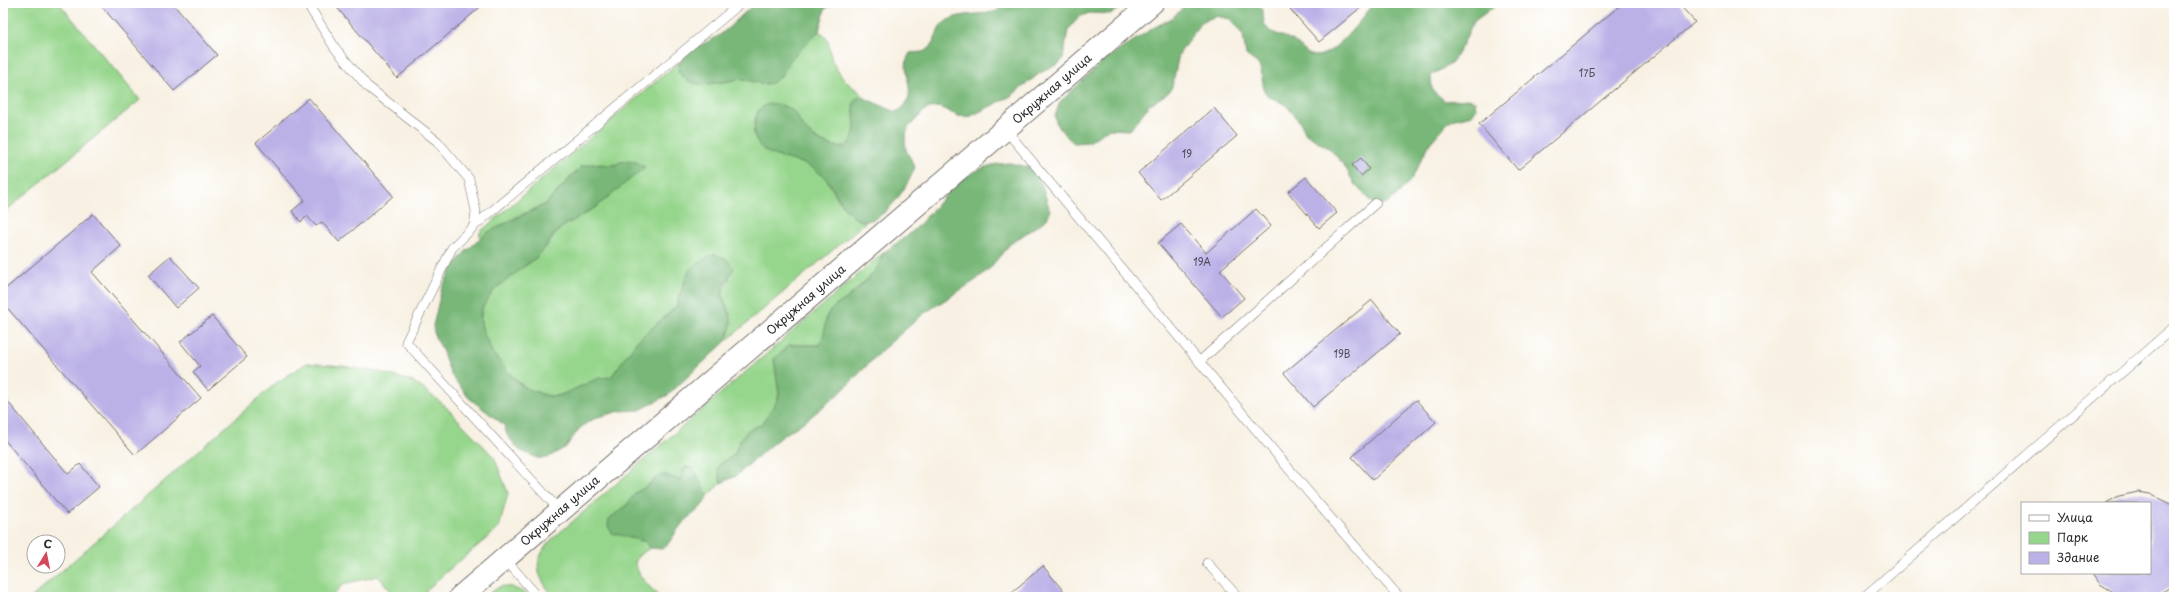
<svg xmlns="http://www.w3.org/2000/svg" width="2177" height="600" font-family="'Playpen Sans',sans-serif">
<rect width="100%" height="100%" fill="#fff"/>
<filter id="ink" filterUnits="userSpaceOnUse"><feTurbulence type="fractalNoise" baseFrequency=".025" numOctaves="2"/><feDisplacementMap in="SourceGraphic" scale="8" xChannelSelector="R" yChannelSelector="G"/><feConvolveMatrix kernelMatrix="1 2 1 2 8 2 1 2 1" color-interpolation-filters="sRGB"/></filter>
<filter id="wash" filterUnits="userSpaceOnUse"><feTurbulence type="fractalNoise" baseFrequency=".012" numOctaves="4" result="noise"/><feDisplacementMap in="SourceGraphic" scale="16" xChannelSelector="R" yChannelSelector="G"/><feGaussianBlur stdDeviation="0.9" result="paint"/><feColorMatrix in="noise" values="0 0 0 0 0 0 0 0 0 0 0 0 0 0 0 0 0 1.4 0 .05"/><feComposite in="paint" operator="in"/></filter>
<g filter="url(#wash)">
<rect width="100%" height="100%" fill="#f8f1e3"/>
<path fill="#96d68c" stroke="#60805c" d="M 3,3 L 59,3 L 140,100 L 3,213 Z
M 819,31 C 835,43 826,52 835,66 C 838,72 843,78 848,83 C 854,89 860,90 864,98 L 859,97 L 853,104 C 853,109 855,114 856,119 C 856,133 852,149 836,146 C 822,144 811,136 802,126 C 795,118 794,111 783,106 L 758,111 L 753,135 L 774,155 L 809,165 L 825,177 L 839,201 L 862,221 L 867,221 L 725,342 C 727,336 732,327 731,320 C 730,302 714,298 730,279 L 685,280 L 676,307 L 645,334 L 611,377 C 590,380 566,398 548,396 C 527,394 515,378 501,365 C 489,352 477,327 482,309 C 487,286 522,271 538,256 C 547,248 552,236 561,228 C 572,218 586,215 597,206 C 611,196 622,182 637,174 L 623,161 L 614,165 L 592,164 L 574,173 L 546,204 L 516,217 L 480,238 L 480,232 L 680,61 L 678,71 C 693,94 720,79 742,79 C 751,79 758,84 767,84 L 781,76 L 791,59 Z
M 882,254 L 879,267 L 847,299 L 830,311 L 826,317 L 826,332 L 819,345 L 789,345 L 774,359 L 779,394 L 777,401 L 762,424 L 747,431 L 739,442 L 734,455 L 721,463 L 718,469 L 721,483 L 708,496 L 703,490 L 697,474 L 683,474 L 679,480 L 665,475 L 652,480 L 648,486 L 635,493 L 632,500 L 621,510 L 626,537 L 647,542 L 650,548 L 638,556 L 635,563 L 640,576 L 659,597 L 554,597 C 537,576 531,564 550,541 Z
M 307,363 L 342,366 L 379,372 L 414,382 L 443,404 L 494,457 L 508,493 L 499,528 L 445,573 L 420,597 L 396,597 L 378,576 L 343,584 L 332,597 L 32,597 L 276,383 Z
M 501,586 L 512,587 L 533,597 L 484,597 Z"/>
<path fill="#78b778" stroke="#527152" d="M 756,3 L 834,3 L 825,9 L 819,31 L 791,59 L 781,76 L 772,83 L 762,84 L 743,79 L 702,85 L 687,81 L 678,70 C 681,49 706,45 721,34 C 733,25 744,12 756,3 Z
M 1004,3 L 1130,3 L 1110,14 L 1089,13 L 1079,17 L 1068,30 L 1063,58 L 1060,63 L 1040,73 L 1011,96 L 969,117 L 958,116 L 940,107 L 929,108 L 924,111 L 908,128 L 905,139 L 906,150 L 915,167 C 909,184 887,219 867,221 C 844,223 836,185 822,175 C 817,171 813,167 807,165 C 782,155 749,158 755,121 C 756,114 759,107 766,105 C 775,101 790,107 796,114 C 799,118 799,122 802,125 C 812,139 829,148 846,147 C 862,132 850,115 855,100 L 859,97 L 864,98 L 896,112 C 924,98 897,71 910,53 C 915,52 921,53 925,51 C 938,46 933,28 948,20 C 963,12 981,16 997,11 Z
M 1188,3 L 1255,3 L 1262,8 C 1263,13 1263,18 1264,23 C 1267,33 1284,36 1292,40 C 1299,44 1304,53 1311,55 C 1332,63 1363,15 1375,3 L 1499,3 L 1473,22 L 1463,44 L 1451,64 L 1431,75 L 1432,90 L 1445,101 L 1468,99 L 1475,101 L 1476,109 L 1472,115 L 1451,120 L 1445,126 L 1430,143 L 1411,180 L 1389,203 L 1375,205 L 1355,185 L 1344,165 L 1330,149 L 1306,134 L 1300,122 L 1286,105 L 1268,96 L 1264,91 L 1261,70 L 1258,64 L 1246,55 L 1243,35 L 1230,19 L 1216,16 L 1201,22 L 1179,54 L 1172,87 L 1168,93 L 1149,105 L 1130,130 L 1108,129 L 1089,142 L 1074,143 L 1064,134 L 1056,122 L 1055,116 L 1060,102 L 1103,61 L 1153,28 L 1172,18 Z
M 623,161 L 634,161 L 645,167 L 596,207 L 559,229 L 538,256 L 495,289 L 482,308 L 480,319 L 483,331 L 492,352 L 517,382 L 526,388 L 548,396 L 559,396 L 599,378 L 611,377 L 637,341 L 676,307 L 689,270 L 706,258 L 715,254 L 726,259 L 734,268 C 731,275 725,282 723,287 C 719,299 731,310 731,321 C 731,328 728,336 725,342 L 668,395 L 640,410 L 620,411 L 598,417 L 588,422 L 579,429 L 566,447 L 547,458 L 537,458 L 519,450 L 507,435 L 504,425 L 469,398 L 451,375 L 441,347 L 435,337 L 433,326 L 442,287 L 452,269 L 465,252 L 488,232 L 546,204 L 582,166 L 592,164 L 614,165 Z
M 1010,163 L 1032,168 L 1038,173 L 1050,211 L 1047,219 L 1010,244 L 989,269 L 976,280 L 923,314 L 882,350 L 842,391 L 808,419 L 774,442 L 736,476 L 721,483 L 718,469 L 721,463 L 734,455 L 739,442 L 748,430 L 762,424 L 777,401 L 779,394 L 774,359 L 789,345 L 819,345 C 828,333 822,318 831,310 C 835,305 841,303 846,299 C 858,289 882,269 882,254 C 893,245 904,239 914,230 C 945,200 961,164 1010,163 Z
M 685,467 L 693,468 L 708,496 C 702,510 691,514 682,524 C 675,532 671,543 662,549 L 650,548 L 647,542 L 612,533 L 608,526 L 609,519 L 627,505 L 635,493 L 648,486 L 658,476 L 665,475 L 679,480 Z"/>
<g id="blocks">
<path fill="#bbb1e7" d="M 99,3 L 172,3 L 217,55 L 174,91 Z
M 333,3 L 485,3 L 397,78 Z
M 1297,3 L 1366,3 L 1319,42 L 1290,9 Z
M 1623,3 L 1678,3 L 1695,22 L 1518,170 L 1479,124 Z
M 309,98 L 393,196 L 339,242 L 322,222 L 316,226 L 307,216 L 301,222 L 292,211 L 305,200 L 256,143 Z
M 1214,108 L 1237,136 L 1161,200 L 1138,173 Z
M 1361,158 L 1369,169 L 1361,176 L 1352,165 Z
M 1306,177 L 1337,213 L 1319,228 L 1288,192 Z
M 1256,209 L 1271,226 L 1220,270 L 1244,298 L 1222,317 L 1158,243 L 1181,224 L 1206,253 Z
M 93,214 L 121,246 L 92,272 L 201,398 L 135,455 L 3,303 L 3,291 Z
M 170,256 L 199,288 L 176,308 L 148,275 Z
M 1372,300 L 1400,334 L 1313,407 L 1284,373 Z
M 212,316 L 247,357 L 208,390 L 193,372 L 200,366 L 180,342 Z
M 3,396 L 68,474 L 80,464 L 99,487 L 67,514 L 3,438 Z
M 1416,400 L 1436,422 L 1373,480 L 1352,457 Z
M 2138,492 L 2150,494 L 2174,506 L 2174,585 L 2154,597 L 2120,596 L 2100,584 L 2092,573 L 2150,573 L 2150,503 L 2106,503 L 2119,496 Z
M 1043,566 L 1065,593 L 1060,597 L 1006,597 Z"/>
</g>
</g>
<g filter="url(#ink)">
<use href="#blocks" fill-opacity="0" stroke="#73706b" stroke-width="1"/>
<g fill="none" stroke-linecap="round" stroke-linejoin="round">
<g stroke="#73706b" stroke-width="10">
<path id="lane" d="M 307,3 L 335,48 L 367,86 L 437,141 L 469,179 L 476,211 L 474,226
M 1005,129 L 1309,493 L 1399,597
M 1199,362 L 1376,203
M 560,511 L 406,342 L 452,248 L 474,226 L 741,3
M 505,559 L 538,597
M 1207,563 L 1238,597
M 1864,597 L 2174,327"/>
</g>
<g stroke="#73706b" stroke-width="24">
<path id="secondary" d="M 460,597 L 1152,3"/>
</g>
<use href="#lane" stroke="#fff" stroke-width="9"/>
<use href="#secondary" stroke="#fff" stroke-width="22"/>
</g>
</g>
<g text-anchor="middle" stroke-width="4" stroke-linejoin="round" paint-order="stroke">
<g font-size="10" fill="#4f4c5a">
<text x="1587" y="77">17Б</text>
<text x="1187" y="158">19</text>
<text x="1202" y="266">19А</text>
<text x="1342" y="358">19В</text>
</g>
<g font-size="12" fill="#2b2b2b" stroke="#fff">
<text transform="translate(1052 89) rotate(-41)" y="4">Окружная улица</text>
<text transform="translate(806 300) rotate(-41)" y="4">Окружная улица</text>
<text transform="translate(560 511) rotate(-41)" y="4">Окружная улица</text>
</g>
</g>
<rect width="2177" height="600" fill="none" stroke="#fff" stroke-width="16"/>
<rect x="2021" y="502" width="130" height="72" fill="#ffffff" stroke="#aaaaaa"/>
<rect x="2029" y="515" width="20" height="6" fill="#ffffff" stroke="#aaaaaa"/>
<text x="2057" y="522" font-size="12" fill="#2b2b2b">Улица</text>
<rect x="2029" y="532" width="20" height="12" fill="#96d68c" stroke="#aaaaaa"/>
<text x="2057" y="542" font-size="12" fill="#2b2b2b">Парк</text>
<rect x="2029" y="552" width="20" height="12" fill="#bbb1e7" stroke="#aaaaaa"/>
<text x="2057" y="562" font-size="12" fill="#2b2b2b">Здание</text>
<g transform="translate(46 554) rotate(10)"><circle r="19" fill="#ffffff" stroke="#aaaaaa"/>
<path d="M0-3L7 15L0 10L-7 15Z" fill="#d1495b"/>
<text y="-6" font-size="11" font-weight="bold" text-anchor="middle" fill="#2b2b2b">С</text>
</g>
</svg>
